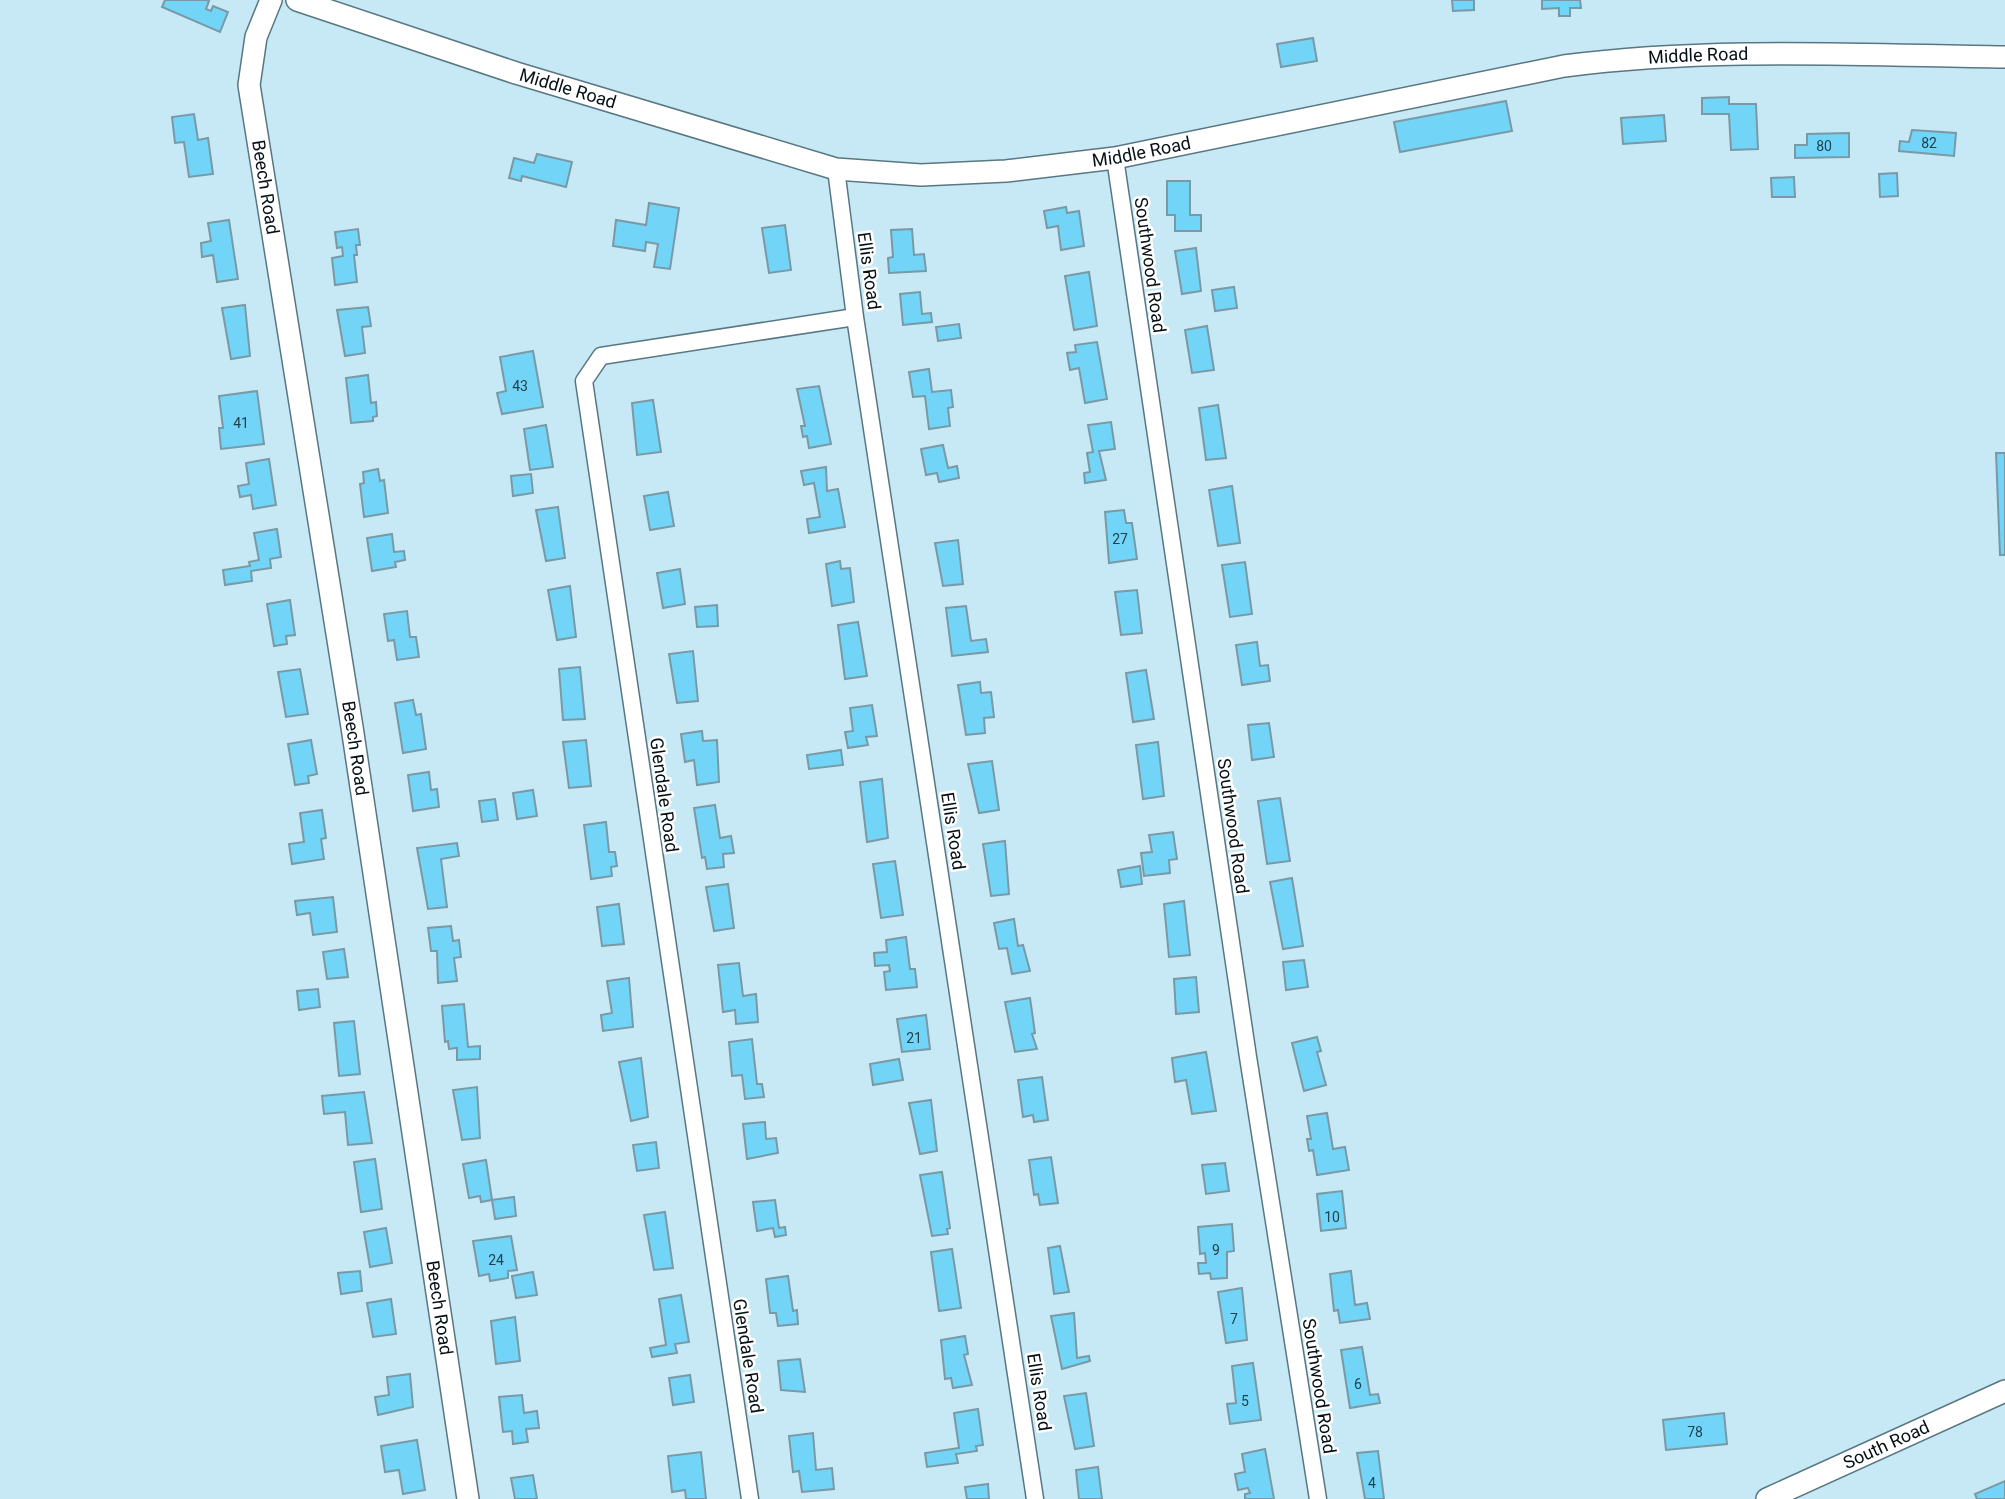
<svg xmlns="http://www.w3.org/2000/svg" width="2005" height="1499" font-family="Roboto,sans-serif">
<rect width="100%" height="100%" fill="#c7e9f6"/>
<path fill="#72d5f7" stroke="#7999a5" stroke-width="2" d="M 165,0 L 206,0 L 209,1 L 206,9 L 211,11 L 213,6 L 228,12 L 220,32 L 162,7 Z
M 1452,0 L 1474,0 L 1474,10 L 1453,11 Z
M 1542,0 L 1580,0 L 1581,8 L 1570,8 L 1570,16 L 1559,16 L 1559,8 L 1542,9 Z
M 1313,38 L 1317,61 L 1281,67 L 1277,44 Z
M 1729,97 L 1729,104 L 1756,104 L 1758,149 L 1731,150 L 1729,114 L 1702,114 L 1702,98 Z
M 1506,101 L 1512,131 L 1400,152 L 1394,122 Z
M 194,114 L 198,140 L 208,138 L 213,174 L 189,177 L 184,142 L 175,143 L 172,117 Z
M 1664,115 L 1666,141 L 1623,144 L 1621,118 Z
M 1912,130 L 1956,133 L 1954,156 L 1899,151 L 1900,141 L 1909,142 Z
M 1849,133 L 1849,157 L 1795,158 L 1795,145 L 1807,145 L 1807,134 Z
M 537,154 L 572,162 L 566,187 L 522,176 L 521,181 L 509,178 L 514,158 L 534,163 Z
M 1897,173 L 1898,196 L 1880,197 L 1879,174 Z
M 1794,177 L 1795,197 L 1772,197 L 1771,178 Z
M 1167,181 L 1190,181 L 1190,215 L 1201,215 L 1201,231 L 1175,231 L 1175,215 L 1167,215 Z
M 649,203 L 679,208 L 670,269 L 654,267 L 658,244 L 646,242 L 645,251 L 613,246 L 616,220 L 646,225 Z
M 1066,207 L 1067,213 L 1079,211 L 1084,246 L 1061,250 L 1058,226 L 1047,228 L 1044,211 Z
M 229,220 L 238,279 L 217,282 L 213,255 L 202,257 L 201,243 L 211,241 L 208,223 Z
M 785,225 L 791,270 L 769,273 L 762,228 Z
M 358,229 L 360,245 L 356,245 L 357,255 L 354,255 L 357,282 L 335,285 L 332,258 L 343,256 L 342,247 L 337,248 L 335,232 Z
M 912,229 L 914,255 L 924,254 L 926,271 L 889,273 L 888,258 L 893,257 L 891,230 Z
M 1196,248 L 1201,291 L 1182,294 L 1175,251 Z
M 1089,272 L 1097,326 L 1074,330 L 1065,276 Z
M 1234,287 L 1237,308 L 1215,311 L 1212,290 Z
M 920,292 L 922,314 L 931,313 L 932,322 L 903,325 L 900,294 Z
M 245,305 L 250,356 L 231,359 L 222,308 Z
M 368,307 L 371,326 L 362,327 L 365,353 L 345,356 L 337,310 Z
M 959,324 L 961,338 L 938,341 L 936,327 Z
M 1207,326 L 1214,370 L 1192,373 L 1185,330 Z
M 1097,342 L 1107,399 L 1085,403 L 1079,368 L 1070,370 L 1067,353 L 1076,352 L 1075,345 Z
M 533,351 L 543,407 L 502,414 L 497,393 L 506,391 L 500,357 Z
M 929,369 L 932,392 L 951,390 L 953,407 L 948,408 L 950,426 L 929,429 L 925,396 L 913,397 L 909,372 Z
M 368,375 L 371,403 L 376,402 L 377,416 L 373,417 L 373,421 L 351,423 L 346,378 Z
M 819,386 L 831,444 L 809,448 L 807,436 L 803,437 L 801,426 L 805,426 L 797,389 Z
M 257,391 L 264,444 L 221,449 L 219,428 L 223,428 L 219,396 Z
M 653,400 L 661,452 L 637,455 L 632,403 Z
M 1218,405 L 1226,458 L 1206,460 L 1199,408 Z
M 1111,422 L 1115,449 L 1099,451 L 1106,480 L 1085,483 L 1084,473 L 1090,472 L 1087,453 L 1093,452 L 1088,425 Z
M 546,425 L 553,467 L 530,470 L 524,429 Z
M 943,445 L 948,468 L 957,466 L 959,478 L 939,482 L 937,473 L 926,475 L 921,449 Z
M 1996,453 L 2005,453 L 2005,555 L 2000,555 Z
M 269,459 L 276,505 L 253,509 L 251,495 L 240,497 L 238,486 L 249,484 L 246,463 Z
M 826,467 L 827,491 L 838,489 L 845,527 L 809,533 L 807,519 L 820,517 L 814,483 L 804,485 L 801,471 Z
M 378,469 L 380,481 L 384,480 L 388,513 L 364,517 L 360,484 L 364,483 L 363,472 Z
M 531,474 L 533,493 L 513,496 L 511,476 Z
M 1232,486 L 1240,543 L 1218,546 L 1209,490 Z
M 668,492 L 674,526 L 650,530 L 644,496 Z
M 558,507 L 565,558 L 546,561 L 536,510 Z
M 1124,510 L 1126,523 L 1132,523 L 1137,559 L 1109,563 L 1105,512 Z
M 277,529 L 281,557 L 270,559 L 271,568 L 251,571 L 252,581 L 225,585 L 223,570 L 250,566 L 249,562 L 259,560 L 254,533 Z
M 392,534 L 394,552 L 404,551 L 405,560 L 395,562 L 396,567 L 372,571 L 367,538 Z
M 958,540 L 963,584 L 943,586 L 935,543 Z
M 840,561 L 841,569 L 850,568 L 854,602 L 832,606 L 826,564 Z
M 1245,562 L 1252,614 L 1230,617 L 1222,565 Z
M 680,569 L 685,604 L 663,608 L 657,573 Z
M 570,586 L 576,637 L 557,640 L 548,590 Z
M 1137,590 L 1142,633 L 1121,635 L 1115,592 Z
M 290,600 L 295,635 L 286,636 L 287,644 L 274,646 L 267,604 Z
M 717,605 L 718,626 L 697,627 L 695,607 Z
M 966,606 L 971,641 L 986,639 L 988,652 L 952,656 L 946,608 Z
M 407,611 L 410,637 L 416,637 L 419,657 L 397,660 L 394,640 L 388,641 L 384,614 Z
M 858,622 L 867,676 L 845,679 L 838,625 Z
M 1257,642 L 1260,666 L 1268,665 L 1270,681 L 1242,685 L 1236,645 Z
M 693,651 L 698,701 L 677,703 L 669,654 Z
M 580,667 L 585,719 L 563,720 L 559,669 Z
M 300,669 L 308,714 L 286,717 L 278,672 Z
M 1146,670 L 1154,719 L 1133,722 L 1126,673 Z
M 980,682 L 981,693 L 991,692 L 994,717 L 984,718 L 985,733 L 966,735 L 958,685 Z
M 413,700 L 416,715 L 421,714 L 426,749 L 403,753 L 395,703 Z
M 872,705 L 877,736 L 866,737 L 868,745 L 848,748 L 845,732 L 853,731 L 850,708 Z
M 1269,723 L 1274,757 L 1252,760 L 1248,725 Z
M 702,731 L 703,741 L 717,740 L 719,782 L 697,785 L 694,760 L 685,762 L 681,734 Z
M 311,740 L 317,774 L 308,776 L 309,783 L 295,785 L 288,744 Z
M 586,740 L 591,786 L 569,788 L 563,742 Z
M 1158,742 L 1164,796 L 1143,799 L 1136,745 Z
M 841,750 L 843,765 L 809,769 L 807,755 Z
M 992,761 L 999,810 L 979,813 L 968,764 Z
M 429,772 L 431,790 L 437,789 L 439,807 L 413,811 L 408,775 Z
M 882,779 L 888,838 L 867,842 L 860,782 Z
M 533,790 L 537,816 L 517,819 L 513,793 Z
M 1280,798 L 1290,861 L 1267,864 L 1258,801 Z
M 495,799 L 498,820 L 482,822 L 479,801 Z
M 715,805 L 720,838 L 731,836 L 734,853 L 723,854 L 724,867 L 707,869 L 705,857 L 702,858 L 694,808 Z
M 322,810 L 326,838 L 321,839 L 324,859 L 292,864 L 289,844 L 304,842 L 300,813 Z
M 606,822 L 609,852 L 615,852 L 617,866 L 611,867 L 612,876 L 591,879 L 584,825 Z
M 1173,832 L 1177,859 L 1169,860 L 1170,873 L 1144,876 L 1141,853 L 1152,852 L 1149,835 Z
M 1005,841 L 1009,894 L 991,896 L 983,844 Z
M 457,843 L 459,856 L 441,859 L 447,907 L 428,909 L 417,848 Z
M 895,861 L 903,915 L 881,918 L 873,864 Z
M 1140,866 L 1142,884 L 1121,887 L 1118,870 Z
M 1292,878 L 1303,946 L 1283,949 L 1270,882 Z
M 728,884 L 734,928 L 714,931 L 706,887 Z
M 333,897 L 337,932 L 313,935 L 310,913 L 297,915 L 295,901 Z
M 1184,901 L 1190,955 L 1169,957 L 1164,904 Z
M 619,904 L 624,944 L 602,946 L 597,907 Z
M 1014,919 L 1018,946 L 1023,945 L 1030,971 L 1012,974 L 1007,948 L 999,949 L 994,923 Z
M 451,926 L 453,941 L 459,940 L 461,957 L 454,958 L 457,981 L 438,983 L 437,951 L 431,951 L 428,928 Z
M 906,937 L 910,969 L 915,969 L 917,987 L 886,990 L 884,972 L 890,971 L 889,965 L 875,966 L 874,953 L 887,952 L 886,940 Z
M 344,949 L 348,977 L 327,979 L 323,952 Z
M 1304,960 L 1308,987 L 1286,990 L 1283,962 Z
M 739,963 L 743,996 L 756,994 L 758,1022 L 736,1024 L 735,1010 L 723,1012 L 718,965 Z
M 1196,977 L 1199,1012 L 1176,1014 L 1174,979 Z
M 629,978 L 633,1027 L 603,1031 L 601,1015 L 612,1013 L 607,981 Z
M 318,989 L 320,1007 L 299,1010 L 297,991 Z
M 1030,998 L 1035,1033 L 1032,1034 L 1037,1049 L 1015,1052 L 1005,1002 Z
M 464,1004 L 468,1047 L 480,1046 L 480,1059 L 457,1060 L 457,1048 L 449,1049 L 448,1041 L 445,1042 L 442,1006 Z
M 926,1015 L 930,1049 L 902,1052 L 897,1019 Z
M 354,1021 L 360,1074 L 339,1076 L 334,1023 Z
M 1317,1037 L 1321,1051 L 1317,1052 L 1326,1085 L 1304,1091 L 1292,1043 Z
M 752,1039 L 757,1084 L 762,1084 L 764,1097 L 745,1099 L 742,1075 L 732,1076 L 729,1042 Z
M 1206,1052 L 1216,1111 L 1192,1114 L 1186,1080 L 1175,1082 L 1172,1058 Z
M 641,1058 L 648,1117 L 631,1121 L 619,1062 Z
M 899,1059 L 903,1080 L 873,1085 L 870,1064 Z
M 1042,1077 L 1048,1120 L 1034,1122 L 1033,1115 L 1023,1117 L 1018,1080 Z
M 477,1087 L 480,1138 L 462,1140 L 453,1090 Z
M 364,1092 L 372,1143 L 348,1145 L 345,1112 L 324,1114 L 322,1096 Z
M 931,1100 L 937,1151 L 920,1154 L 909,1103 Z
M 1327,1113 L 1333,1149 L 1345,1147 L 1349,1170 L 1317,1175 L 1313,1150 L 1309,1151 L 1307,1139 L 1311,1139 L 1307,1116 Z
M 765,1122 L 766,1139 L 776,1138 L 778,1153 L 747,1159 L 743,1124 Z
M 656,1142 L 659,1168 L 637,1171 L 633,1145 Z
M 1051,1157 L 1058,1203 L 1040,1205 L 1038,1194 L 1034,1195 L 1029,1160 Z
M 375,1159 L 382,1209 L 361,1212 L 354,1162 Z
M 486,1160 L 492,1200 L 514,1197 L 516,1216 L 495,1219 L 492,1200 L 481,1202 L 480,1196 L 469,1198 L 463,1164 Z
M 1225,1163 L 1229,1191 L 1206,1194 L 1202,1165 Z
M 942,1172 L 950,1228 L 947,1229 L 948,1234 L 932,1236 L 920,1175 Z
M 1342,1191 L 1346,1228 L 1321,1231 L 1317,1194 Z
M 775,1200 L 779,1228 L 785,1227 L 786,1235 L 775,1237 L 773,1228 L 757,1231 L 753,1202 Z
M 665,1212 L 673,1268 L 654,1270 L 644,1215 Z
M 1232,1224 L 1234,1251 L 1227,1252 L 1227,1278 L 1211,1279 L 1210,1273 L 1199,1274 L 1198,1263 L 1206,1263 L 1205,1253 L 1200,1254 L 1198,1227 Z
M 386,1228 L 392,1263 L 370,1267 L 364,1232 Z
M 511,1236 L 517,1270 L 508,1271 L 508,1278 L 490,1281 L 489,1274 L 479,1276 L 473,1241 Z
M 1060,1246 L 1069,1292 L 1054,1294 L 1048,1248 Z
M 952,1249 L 961,1308 L 939,1311 L 931,1252 Z
M 360,1271 L 362,1291 L 341,1294 L 338,1273 Z
M 1351,1271 L 1355,1305 L 1367,1303 L 1370,1319 L 1340,1323 L 1338,1310 L 1334,1311 L 1330,1274 Z
M 533,1272 L 537,1295 L 516,1298 L 512,1276 Z
M 788,1276 L 793,1311 L 797,1310 L 798,1324 L 778,1326 L 776,1313 L 770,1313 L 766,1279 Z
M 1242,1288 L 1247,1340 L 1226,1343 L 1218,1292 Z
M 681,1295 L 689,1342 L 675,1344 L 677,1353 L 652,1357 L 650,1348 L 666,1345 L 659,1299 Z
M 391,1299 L 396,1334 L 373,1337 L 367,1303 Z
M 1074,1313 L 1077,1358 L 1089,1356 L 1090,1361 L 1062,1369 L 1051,1316 Z
M 515,1317 L 520,1361 L 496,1364 L 491,1321 Z
M 965,1336 L 968,1354 L 964,1355 L 972,1385 L 953,1388 L 951,1378 L 945,1379 L 941,1340 Z
M 1362,1347 L 1370,1395 L 1378,1394 L 1380,1403 L 1350,1408 L 1341,1350 Z
M 800,1359 L 805,1392 L 781,1390 L 778,1361 Z
M 1253,1363 L 1261,1420 L 1230,1424 L 1227,1404 L 1236,1403 L 1232,1366 Z
M 410,1374 L 413,1407 L 378,1415 L 375,1397 L 389,1395 L 387,1377 Z
M 690,1375 L 694,1402 L 673,1405 L 669,1378 Z
M 1086,1393 L 1094,1446 L 1075,1449 L 1064,1396 Z
M 522,1395 L 524,1413 L 537,1411 L 539,1428 L 526,1429 L 528,1442 L 513,1444 L 512,1431 L 503,1432 L 499,1397 Z
M 978,1409 L 983,1445 L 976,1446 L 977,1451 L 956,1454 L 958,1463 L 927,1467 L 925,1453 L 959,1448 L 954,1413 Z
M 1724,1413 L 1727,1444 L 1666,1450 L 1663,1420 Z
M 813,1433 L 816,1470 L 832,1468 L 834,1489 L 802,1492 L 799,1471 L 793,1472 L 789,1436 Z
M 417,1440 L 425,1490 L 403,1494 L 399,1470 L 385,1472 L 381,1446 Z
M 1265,1449 L 1274,1499 L 1245,1499 L 1245,1494 L 1250,1493 L 1248,1488 L 1238,1490 L 1235,1474 L 1245,1472 L 1242,1454 Z
M 1378,1451 L 1384,1499 L 1365,1499 L 1357,1453 Z
M 701,1452 L 706,1499 L 686,1499 L 685,1490 L 672,1492 L 668,1456 Z
M 1098,1467 L 1102,1499 L 1079,1499 L 1076,1470 Z
M 533,1475 L 537,1499 L 515,1499 L 511,1478 Z
M 2005,1481 L 2005,1499 L 1977,1499 L 1975,1494 Z
M 988,1484 L 989,1499 L 967,1499 L 965,1487 Z"/>
<g fill="none" stroke-linecap="round" stroke-linejoin="round">
<g stroke="#587782" stroke-width="19">
<path id="street" d="M 1115,158 L 1248,1057 L 1318,1499
M 836,169 L 855,317 L 1035,1499
M 750,1499 L 584,381 L 601,356 L 855,317"/>
</g>
<g stroke="#587782" stroke-width="24">
<g id="secondary">
<path id="s1" d="M 271,0 L 256,37 L 249,85 L 352,727 L 468,1499"/>
<path id="s2" d="M 297,0 L 516,73 L 836,169 L 921,175 L 1006,171 L 1115,158 L 1564,66 C 1710,47 1858,55 2005,57"/>
<path id="s3" d="M 1767,1499 L 2005,1391"/>
</g>
</g>
<use href="#street" stroke="#fff" stroke-width="16"/>
<use href="#secondary" stroke="#fff" stroke-width="21"/>
</g>
<g text-anchor="middle" stroke-width="5" stroke-linejoin="round" paint-order="stroke">
<g font-size="14" fill="#20414d">
<text x="1929" y="148">82</text>
<text x="1824" y="151">80</text>
<text x="520" y="391">43</text>
<text x="241" y="428">41</text>
<text x="1120" y="544">27</text>
<text x="914" y="1043">21</text>
<text x="1332" y="1222">10</text>
<text x="1216" y="1255">9</text>
<text x="496" y="1265">24</text>
<text x="1234" y="1324">7</text>
<text x="1358" y="1389">6</text>
<text x="1245" y="1406">5</text>
<text x="1695" y="1437">78</text>
<text x="1372" y="1488">4</text>
</g>
<g font-size="18" fill="#051014" stroke="#fff">
<text dy="6" stroke="none"><textPath href="#s2" startOffset="1438">Middle Road</textPath></text>
<text dy="6" stroke="none"><textPath href="#s2" startOffset="285">Middle Road</textPath></text>
<text dy="6" stroke="none"><textPath href="#s2" startOffset="872">Middle Road</textPath></text>
<text dy="6" stroke="none"><textPath href="#s1" startOffset="192">Beech Road</textPath></text>
<text transform="translate(1150 265) rotate(82)" y="6">Southwood Road</text>
<text transform="translate(869 271) rotate(82)" y="6">Ellis Road</text>
<text dy="6" stroke="none"><textPath href="#s1" startOffset="760">Beech Road</textPath></text>
<text transform="translate(664 795) rotate(82)" y="6">Glendale Road</text>
<text transform="translate(1233 826) rotate(82)" y="6">Southwood Road</text>
<text transform="translate(953 831) rotate(81)" y="6">Ellis Road</text>
<text dy="6" stroke="none"><textPath href="#s1" startOffset="1326">Beech Road</textPath></text>
<text transform="translate(748 1356) rotate(81)" y="6">Glendale Road</text>
<text transform="translate(1319 1386) rotate(81)" y="6">Southwood Road</text>
<text transform="translate(1039 1392) rotate(81)" y="6">Ellis Road</text>
<text dy="6" stroke="none"><textPath href="#s3" startOffset="131">South Road</textPath></text>
</g>
</g>
</svg>
